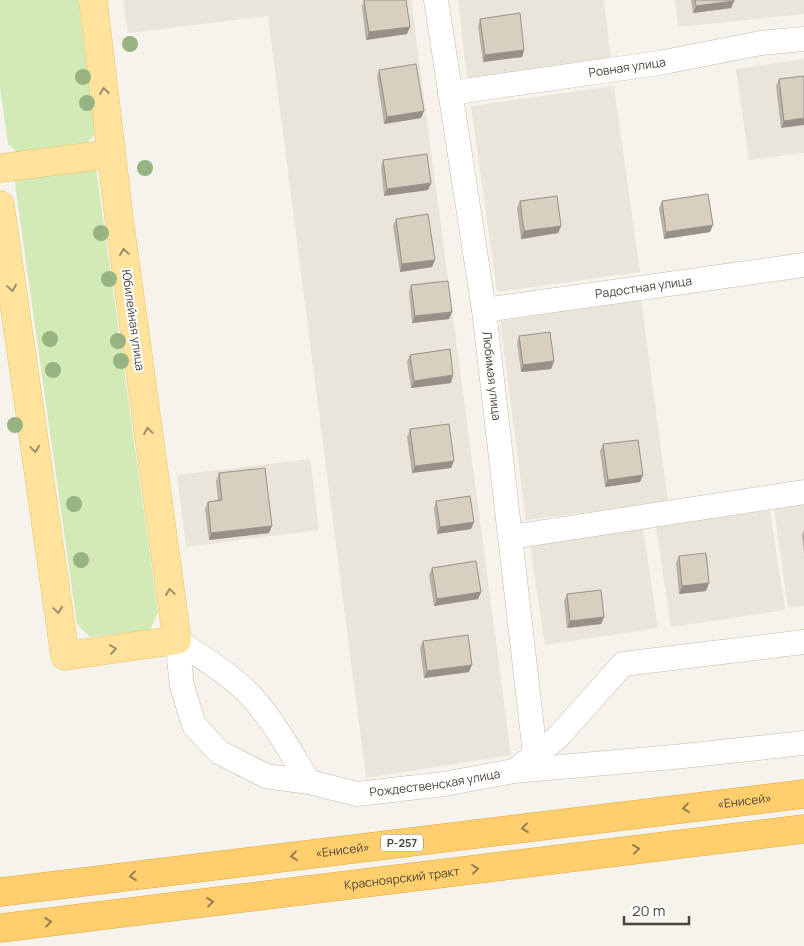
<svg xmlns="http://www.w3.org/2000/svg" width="804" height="946" font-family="Manrope,sans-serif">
<rect width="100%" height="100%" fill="#f6f3ec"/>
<path fill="#eae5da" d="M 123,0 L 411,0 L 511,755 L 366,778 L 268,16 L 128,33 Z
M 458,0 L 604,0 L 611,61 L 467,78 Z
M 675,0 L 804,0 L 804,14 L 678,27 Z
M 804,59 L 804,153 L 749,160 L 736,69 Z
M 614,86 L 640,272 L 497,292 L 471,106 Z
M 641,299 L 668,502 L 526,520 L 500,321 Z
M 310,459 L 319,530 L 186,547 L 177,475 Z
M 804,504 L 804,606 L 788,608 L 774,509 Z
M 770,510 L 785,610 L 671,627 L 656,527 Z
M 643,529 L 658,628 L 545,645 L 530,546 Z"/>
<path fill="#d2eab5" d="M 0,0 L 78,0 L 95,134 L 86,144 L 18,153 L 8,144 L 0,87 Z
M 96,169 L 158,613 L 150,630 L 90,637 L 77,624 L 14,177 Z"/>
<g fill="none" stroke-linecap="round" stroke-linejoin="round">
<g stroke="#c2bbae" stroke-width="25">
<g id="minor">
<path id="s1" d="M 436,0 L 484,310 L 535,754"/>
<path id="s2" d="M 450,93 L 659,63 L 761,43 L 804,39"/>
<path id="s3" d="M 484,310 L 804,265"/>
<path d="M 511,537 L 804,492"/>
<path id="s4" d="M 177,640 C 201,657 230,674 251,696 C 274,721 291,753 309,782 L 357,794 L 444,784 L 514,771 L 557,738 L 623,664 L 804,642"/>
<path d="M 177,640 L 182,686 L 194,725 L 219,752 L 266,776 L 309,782"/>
<path d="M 514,771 L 674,757 L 804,743"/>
</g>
</g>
<g stroke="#e6c16a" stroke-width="29">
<path id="major" d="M 0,168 L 111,154
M 0,205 L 65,656 L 177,640 L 119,218 L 93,0"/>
</g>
<g stroke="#e0a43c" stroke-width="29">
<g id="highway">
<path id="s5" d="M 0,892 L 804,794"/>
<path id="s6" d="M 0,928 L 804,829"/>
</g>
</g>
<use href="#minor" stroke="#fff" stroke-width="24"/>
<use href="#major" stroke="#ffe39c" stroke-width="28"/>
<use href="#highway" stroke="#ffcf6e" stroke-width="28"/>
</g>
<g fill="#97b381">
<circle cx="130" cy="44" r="8"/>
<circle cx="83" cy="77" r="8"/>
<circle cx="87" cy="103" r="8"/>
<circle cx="145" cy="168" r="8"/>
<circle cx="101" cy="233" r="8"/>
<circle cx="109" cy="279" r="8"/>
<circle cx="50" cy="339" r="8"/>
<circle cx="118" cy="341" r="8"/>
<circle cx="121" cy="361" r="8"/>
<circle cx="53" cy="370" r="8"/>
<circle cx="15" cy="425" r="8"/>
<circle cx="74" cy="504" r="8"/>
<circle cx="81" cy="560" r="8"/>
</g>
<path fill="#bab2a6" d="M 364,0 L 407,34 L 366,40 L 362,7 Z
M 691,0 L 734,0 L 734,1 L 731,8 L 693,13 Z
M 480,19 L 524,50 L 522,57 L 483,62 L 478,26 Z
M 379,70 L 421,118 L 384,124 L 377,77 Z
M 804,76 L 781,128 L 776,86 L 779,79 Z
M 383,160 L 431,183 L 428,190 L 384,196 L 381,167 Z
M 520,201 L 561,226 L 558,233 L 521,239 L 517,208 Z
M 662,201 L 710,232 L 664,239 L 659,208 Z
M 396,219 L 435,260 L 432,267 L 400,272 L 393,226 Z
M 411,285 L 452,312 L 449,319 L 412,323 L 409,292 Z
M 519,336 L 554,361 L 551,369 L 521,372 L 517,343 Z
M 410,355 L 451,383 L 411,388 L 407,362 Z
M 410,429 L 451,468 L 412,473 L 407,437 Z
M 603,444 L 643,475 L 640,482 L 605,487 L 600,451 Z
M 219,473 L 272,526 L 269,533 L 209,540 L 205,509 L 208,502 L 218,500 L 216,481 Z
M 436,501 L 474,522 L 471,529 L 437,534 L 434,508 Z
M 804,529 L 804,554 L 802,535 Z
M 679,556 L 706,591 L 679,594 L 676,563 Z
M 432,568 L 481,592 L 478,599 L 434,606 L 429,575 Z
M 567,594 L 604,617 L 601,624 L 567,628 L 564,601 Z
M 423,641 L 469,672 L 424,678 L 420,648 Z"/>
<path fill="#979187" d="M 734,1 L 731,8 L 693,13 L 696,6 Z
M 410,27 L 407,34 L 366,40 L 369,32 Z
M 524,50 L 522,57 L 483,62 L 485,55 Z
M 424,111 L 421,118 L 384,124 L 387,117 Z
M 804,118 L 804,125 L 781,128 L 784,121 Z
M 431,183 L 428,190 L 384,196 L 387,189 Z
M 713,225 L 710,232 L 664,239 L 666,232 Z
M 561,226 L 558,233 L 521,239 L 524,231 Z
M 435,260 L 432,267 L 400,272 L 402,264 Z
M 452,312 L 449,319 L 412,323 L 415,316 Z
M 554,361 L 551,369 L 521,372 L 523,365 Z
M 453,375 L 451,383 L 411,388 L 414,381 Z
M 454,461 L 451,468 L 412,473 L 415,466 Z
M 643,475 L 640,482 L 605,487 L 608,480 Z
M 474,522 L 471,529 L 437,534 L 440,527 Z
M 272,526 L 269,533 L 209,540 L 211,533 Z
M 709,583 L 706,591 L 679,594 L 682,586 Z
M 481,592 L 478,599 L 434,606 L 437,599 Z
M 604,617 L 601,624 L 567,628 L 570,621 Z
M 472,665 L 469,672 L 424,678 L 427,671 Z"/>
<path fill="#d8cfc1" stroke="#979187" d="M 364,0 L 406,0 L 410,27 L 369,32 Z
M 695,0 L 734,0 L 734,1 L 696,6 Z
M 520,13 L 524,50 L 485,55 L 480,19 Z
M 416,64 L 424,111 L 387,117 L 379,70 Z
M 804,76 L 804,118 L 784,121 L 779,79 Z
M 427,154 L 431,183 L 387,189 L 383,160 Z
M 708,194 L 713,225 L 666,232 L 662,201 Z
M 557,196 L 561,226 L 524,231 L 520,201 Z
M 428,214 L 435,260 L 402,264 L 396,219 Z
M 448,281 L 452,312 L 415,316 L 411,285 Z
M 550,332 L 554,361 L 523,365 L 519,336 Z
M 450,349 L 453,375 L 414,381 L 410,355 Z
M 449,424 L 454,461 L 415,466 L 410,429 Z
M 638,440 L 643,475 L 608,480 L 603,444 Z
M 265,468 L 272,526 L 211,533 L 208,502 L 222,500 L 219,473 Z
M 470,496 L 474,522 L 440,527 L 436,501 Z
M 706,553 L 709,583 L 682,586 L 679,556 Z
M 476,561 L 481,592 L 437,599 L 432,568 Z
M 601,590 L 604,617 L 570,621 L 567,594 Z
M 468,635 L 472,665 L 427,671 L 423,641 Z"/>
<defs><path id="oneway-chevron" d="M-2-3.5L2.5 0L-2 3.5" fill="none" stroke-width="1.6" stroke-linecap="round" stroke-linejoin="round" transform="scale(1.25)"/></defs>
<g stroke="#9c8c66">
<use href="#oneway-chevron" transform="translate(104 91) rotate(-97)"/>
<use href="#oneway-chevron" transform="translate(124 252) rotate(-98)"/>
<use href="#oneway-chevron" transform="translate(12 288) rotate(82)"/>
<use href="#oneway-chevron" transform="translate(148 431) rotate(-98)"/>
<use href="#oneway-chevron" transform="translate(35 449) rotate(82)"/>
<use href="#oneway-chevron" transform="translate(170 592) rotate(-98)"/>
<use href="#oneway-chevron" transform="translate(58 610) rotate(82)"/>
<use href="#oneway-chevron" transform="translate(113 649) rotate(-8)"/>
</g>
<g stroke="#937c4e">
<use href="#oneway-chevron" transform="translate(686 808) rotate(173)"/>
<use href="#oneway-chevron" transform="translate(525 828) rotate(173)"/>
<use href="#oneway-chevron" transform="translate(636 849) rotate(-7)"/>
<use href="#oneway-chevron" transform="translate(294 856) rotate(173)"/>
<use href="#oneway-chevron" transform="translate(475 869) rotate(-7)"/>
<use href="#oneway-chevron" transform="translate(133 876) rotate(173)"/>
<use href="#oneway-chevron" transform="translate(210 902) rotate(-7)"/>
<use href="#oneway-chevron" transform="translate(48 922) rotate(-7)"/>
</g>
<g text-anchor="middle" stroke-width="4" stroke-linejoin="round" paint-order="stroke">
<rect fill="#fff" stroke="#817c74" stroke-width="1" x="381" y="834.5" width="42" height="17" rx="4"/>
<g font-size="11" font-weight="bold" fill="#4b4439">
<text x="402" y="847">Р-257</text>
</g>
<g font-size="12" fill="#4b4439" stroke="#fff">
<text dy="4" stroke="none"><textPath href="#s2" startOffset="179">Ровная улица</textPath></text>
<text dy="4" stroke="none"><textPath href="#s3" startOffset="161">Радостная улица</textPath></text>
<text transform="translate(133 320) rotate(82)" y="4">Юбилейная улица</text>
<text dy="4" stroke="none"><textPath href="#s1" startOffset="380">Любимая улица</textPath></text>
<text dy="4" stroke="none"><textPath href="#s4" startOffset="325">Рождественская улица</textPath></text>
<text dy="4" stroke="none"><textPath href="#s5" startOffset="750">«Енисей»</textPath></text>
<text dy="4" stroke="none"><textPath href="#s5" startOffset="345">«Енисей»</textPath></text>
<text dy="4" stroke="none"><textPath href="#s6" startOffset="405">Красноярский тракт</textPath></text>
</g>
</g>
<path d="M624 916v8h65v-8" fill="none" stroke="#4b4439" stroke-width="2.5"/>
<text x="632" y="916" font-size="15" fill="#4b4439" stroke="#ffffff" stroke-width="4" paint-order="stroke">20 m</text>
</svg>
